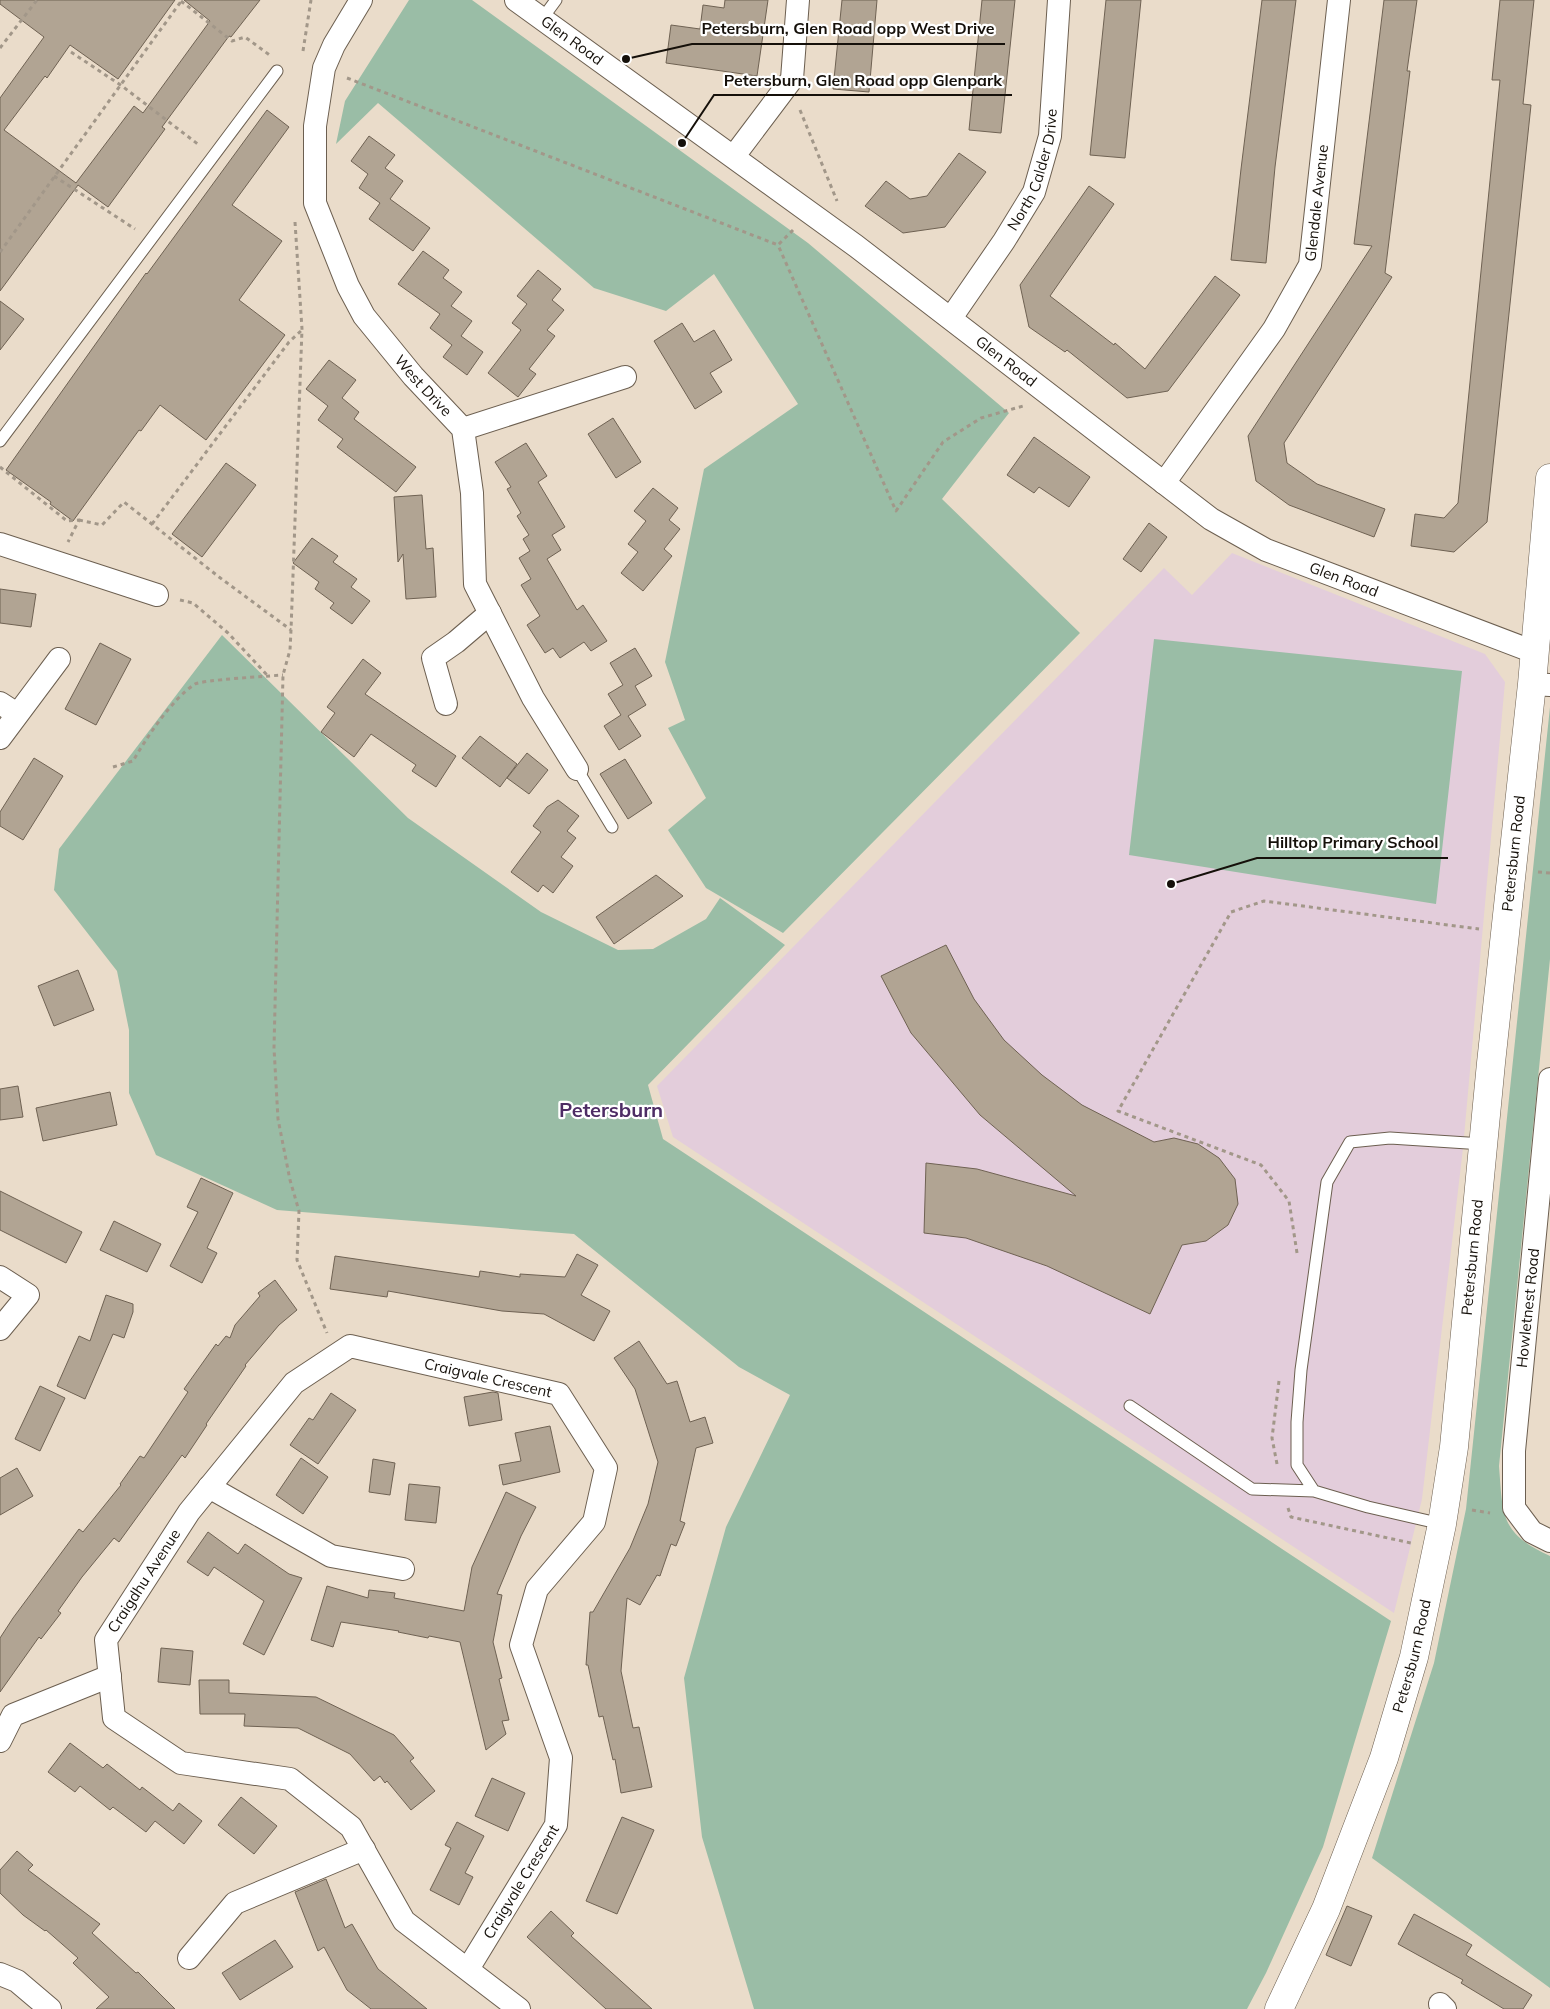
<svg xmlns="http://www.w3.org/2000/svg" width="1550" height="2009" font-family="Mulish,sans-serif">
<rect width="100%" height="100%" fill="#eadcca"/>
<path fill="#e3cddb" d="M 1232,553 L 1485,654 L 1505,682 L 1463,1148 L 1422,1499 L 1394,1613 L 673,1137 L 657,1086 L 1164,568 L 1192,595 Z"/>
<path fill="#9abda6" d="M 409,0 L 472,0 L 808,243 L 1009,413 L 942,499 L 1080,633 L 783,933 L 706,888 L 668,830 L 706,798 L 668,728 L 685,720 L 665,662 L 704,469 L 798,404 L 714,274 L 666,311 L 594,288 L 378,103 L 336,144 L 345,101 Z
M 222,635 L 408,818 L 541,912 L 618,950 L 653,949 L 706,919 L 720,898 L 785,945 L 648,1085 L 663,1139 L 1391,1621 L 1323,1847 L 1266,1973 L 1247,2009 L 754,2009 L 702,1837 L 684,1678 L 726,1527 L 790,1395 L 739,1367 L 574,1234 L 277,1210 L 156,1155 L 129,1093 L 129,1030 L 117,971 L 54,890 L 59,849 Z
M 1154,639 L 1462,671 L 1436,904 L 1129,855 Z
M 1550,707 L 1550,959 L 1499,1466 C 1503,1516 1500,1533 1550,1556 L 1550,1988 L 1372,1858 L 1434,1663 L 1466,1509 Z"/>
<path fill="#b1a493" stroke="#6f6253" d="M 0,0 L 175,0 L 118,79 L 70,45 L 47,78 L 45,76 L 4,130 L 76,183 L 134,106 L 143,113 L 210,21 L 184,0 L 260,0 L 231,37 L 229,36 L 162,127 L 165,129 L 108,207 L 78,185 L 0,291 L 0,98 L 44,37 L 0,4 Z
M 725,0 L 768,0 L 757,76 L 666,63 L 671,25 L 700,29 L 703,5 L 724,8 Z
M 842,0 L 877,0 L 869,92 L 833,89 Z
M 982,0 L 1015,0 L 1001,133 L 969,130 Z
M 1106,0 L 1141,0 L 1125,158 L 1090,155 Z
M 1262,0 L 1296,0 L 1275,167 L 1266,263 L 1231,260 L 1241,169 Z
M 1384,0 L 1417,0 L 1407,71 L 1410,71 L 1385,273 L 1392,277 L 1284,443 L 1287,463 L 1317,484 L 1385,509 L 1374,537 L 1289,505 L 1256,481 L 1248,436 L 1372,246 L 1354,244 Z
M 1500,0 L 1534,0 L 1523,104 L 1531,105 L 1487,522 L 1454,552 L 1411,546 L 1415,514 L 1444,518 L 1458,503 L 1500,80 L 1492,80 Z
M 267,110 L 289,127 L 232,205 L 282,241 L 239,300 L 285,335 L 206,440 L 160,405 L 141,431 L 139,430 L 73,521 L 50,504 L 51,502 L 6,470 L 146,273 L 147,274 Z
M 369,136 L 395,155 L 385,168 L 403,181 L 390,199 L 430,228 L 413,251 L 369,219 L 380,203 L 359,188 L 368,174 L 351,161 Z
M 959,153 L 986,172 L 945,227 L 903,233 L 865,206 L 886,181 L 910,199 L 927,196 Z
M 1089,186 L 1114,204 L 1050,296 L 1114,345 L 1115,343 L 1145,369 L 1215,276 L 1240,295 L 1168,391 L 1127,398 L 1067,350 L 1065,352 L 1029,327 L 1020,285 Z
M 423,251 L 449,270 L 443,278 L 462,292 L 451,306 L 472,321 L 461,336 L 483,352 L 467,375 L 443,357 L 452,345 L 430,328 L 440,314 L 398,284 Z
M 538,270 L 561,289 L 552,300 L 564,310 L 547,330 L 555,336 L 529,369 L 536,374 L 518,397 L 488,373 L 521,330 L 512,323 L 527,304 L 517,296 Z
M 0,301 L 24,319 L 0,350 Z
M 682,323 L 694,342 L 714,330 L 732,360 L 710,373 L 722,392 L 695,409 L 654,341 Z
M 329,360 L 356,380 L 342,398 L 359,412 L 354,419 L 416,467 L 396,492 L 337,447 L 343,439 L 318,420 L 328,406 L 306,389 Z
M 613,418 L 641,462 L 616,478 L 588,434 Z
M 1034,437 L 1090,477 L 1069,507 L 1039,487 L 1034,493 L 1007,475 Z
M 526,443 L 547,476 L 538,482 L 565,527 L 552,535 L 561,550 L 547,559 L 577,610 L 583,605 L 607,641 L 591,651 L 584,642 L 560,658 L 553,648 L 545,653 L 527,625 L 540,616 L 521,585 L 531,579 L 519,558 L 530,551 L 523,539 L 529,535 L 517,516 L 521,513 L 507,489 L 511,487 L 495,462 Z
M 226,463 L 256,485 L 202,557 L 172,534 Z
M 653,488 L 678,508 L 669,520 L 680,529 L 664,549 L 672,556 L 643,591 L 621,573 L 638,552 L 628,544 L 646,521 L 634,511 Z
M 422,495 L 426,549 L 433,548 L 436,597 L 406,599 L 403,554 L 398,562 L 394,497 Z
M 1149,523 L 1167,537 L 1141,572 L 1123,559 Z
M 312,538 L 338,556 L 333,562 L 357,579 L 351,587 L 370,601 L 352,624 L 330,608 L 334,603 L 315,589 L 319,582 L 293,563 Z
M 0,589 L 36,594 L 31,627 L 0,623 Z
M 100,643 L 131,659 L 96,725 L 65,709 Z
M 635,648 L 652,676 L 635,686 L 646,705 L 628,716 L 641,736 L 619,750 L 604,726 L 621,715 L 608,694 L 623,685 L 610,663 Z
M 363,659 L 381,673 L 365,694 L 456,756 L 436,787 L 412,771 L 416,765 L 371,734 L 354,757 L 321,732 L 335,713 L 327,707 Z
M 480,736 L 517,764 L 500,787 L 462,758 Z
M 527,753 L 548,770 L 529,794 L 507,778 Z
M 34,758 L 63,776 L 23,840 L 0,826 L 0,812 Z
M 625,759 L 652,803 L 628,819 L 600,774 Z
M 558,800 L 579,816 L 567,831 L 576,838 L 561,857 L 573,866 L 553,893 L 543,885 L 538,892 L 511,872 L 541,832 L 533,826 L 547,807 Z
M 656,875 L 683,896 L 614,944 L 596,917 Z
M 946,945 L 974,999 L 1004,1040 L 1042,1075 L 1082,1105 L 1154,1142 L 1174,1138 L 1198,1144 L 1219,1158 L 1235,1179 L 1238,1204 L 1228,1225 L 1206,1241 L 1182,1245 L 1150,1314 L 1047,1266 L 966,1238 L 924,1233 L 926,1163 L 977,1169 L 1076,1196 L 980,1115 L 911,1033 L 881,976 Z
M 78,970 L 94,1010 L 54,1026 L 38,986 Z
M 18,1086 L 23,1117 L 0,1120 L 0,1089 Z
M 110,1092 L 117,1125 L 43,1141 L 36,1108 Z
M 201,1178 L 233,1193 L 207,1248 L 217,1253 L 202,1283 L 170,1266 L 198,1212 L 187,1207 Z
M 0,1191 L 82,1232 L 66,1263 L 0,1230 Z
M 114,1221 L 161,1244 L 147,1272 L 100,1250 Z
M 577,1254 L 598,1265 L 581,1295 L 610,1311 L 594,1341 L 544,1314 L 502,1311 L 388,1291 L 387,1297 L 330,1289 L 335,1256 L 479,1277 L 480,1271 L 520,1277 L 520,1274 L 565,1277 Z
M 275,1280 L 297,1310 L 279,1325 L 245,1365 L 246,1366 L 206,1424 L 207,1425 L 185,1458 L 182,1455 L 119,1542 L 114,1538 L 82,1577 L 58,1611 L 61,1613 L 41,1639 L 39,1637 L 0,1692 L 0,1638 L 13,1618 L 79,1529 L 83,1532 L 121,1485 L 120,1484 L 140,1456 L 144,1458 L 188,1392 L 184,1389 L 216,1344 L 218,1346 L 226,1336 L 230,1338 L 235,1325 L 260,1296 L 258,1293 Z
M 106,1295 L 133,1304 L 133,1312 L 124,1338 L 113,1334 L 85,1399 L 57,1386 L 79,1336 L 90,1341 Z
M 639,1341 L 667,1384 L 677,1381 L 690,1422 L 705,1417 L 713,1443 L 696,1448 L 680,1521 L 685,1523 L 676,1546 L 671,1544 L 660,1576 L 657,1575 L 640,1605 L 627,1598 L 621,1671 L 633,1728 L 639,1727 L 652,1787 L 621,1793 L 615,1759 L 613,1760 L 603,1716 L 599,1717 L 588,1665 L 586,1665 L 590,1612 L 593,1612 L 630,1548 L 648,1504 L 658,1462 L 635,1389 L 614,1358 Z
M 40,1386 L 65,1398 L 40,1451 L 15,1439 Z
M 493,1392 L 498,1393 L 502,1420 L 469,1426 L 464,1397 Z
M 331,1393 L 356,1410 L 318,1464 L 290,1445 L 309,1418 L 313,1420 Z
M 550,1426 L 560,1472 L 503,1485 L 499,1465 L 521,1461 L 515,1433 Z
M 301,1458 L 328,1477 L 303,1514 L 276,1495 Z
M 373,1459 L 395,1463 L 390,1495 L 369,1492 Z
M 17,1468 L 33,1496 L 0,1515 L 0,1478 Z
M 409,1484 L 440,1487 L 436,1523 L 405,1520 Z
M 506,1492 L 536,1507 L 521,1536 L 497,1594 L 502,1595 L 493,1642 L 502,1678 L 499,1679 L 509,1720 L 502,1721 L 506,1734 L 486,1750 L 460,1642 L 429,1636 L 428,1638 L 398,1632 L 399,1631 L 341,1622 L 333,1647 L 311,1640 L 327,1586 L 368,1598 L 369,1590 L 395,1593 L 394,1598 L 464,1611 L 472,1567 Z
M 208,1532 L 238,1554 L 245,1544 L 289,1574 L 302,1578 L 264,1655 L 243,1644 L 264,1601 L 214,1567 L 208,1576 L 187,1562 Z
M 161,1648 L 193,1651 L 190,1685 L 158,1682 Z
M 199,1680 L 229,1680 L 229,1693 L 316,1697 L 394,1735 L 414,1758 L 410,1761 L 435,1791 L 411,1810 L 387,1781 L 385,1783 L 380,1776 L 374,1781 L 350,1754 L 298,1728 L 244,1726 L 245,1714 L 200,1714 Z
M 70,1743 L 103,1768 L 107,1764 L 140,1790 L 142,1787 L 173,1811 L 179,1803 L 202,1821 L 184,1844 L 155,1821 L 146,1832 L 113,1807 L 110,1810 L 80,1786 L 75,1792 L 48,1772 Z
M 492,1778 L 525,1793 L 508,1831 L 475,1816 Z
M 241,1797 L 277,1826 L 254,1854 L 218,1825 Z
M 622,1817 L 654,1830 L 617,1914 L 586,1901 Z
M 457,1822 L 484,1836 L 465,1873 L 473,1877 L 459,1905 L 430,1890 L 451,1848 L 445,1845 Z
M 17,1851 L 33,1865 L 28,1870 L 100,1924 L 92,1933 L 136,1973 L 138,1972 L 175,2009 L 96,2009 L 109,1997 L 73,1963 L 78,1958 L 46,1930 L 45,1931 L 23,1915 L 0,1893 L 0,1870 Z
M 326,1879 L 345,1928 L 352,1924 L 378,1969 L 427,2009 L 371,2009 L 347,1990 L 324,1947 L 318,1951 L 295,1892 Z
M 1347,1906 L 1372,1916 L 1351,1966 L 1326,1955 Z
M 551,1911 L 574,1933 L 571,1936 L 652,2009 L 606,2009 L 527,1937 Z
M 1414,1914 L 1472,1945 L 1466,1955 L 1532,1995 L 1523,2009 L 1504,2009 L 1461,1983 L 1463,1980 L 1398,1944 Z
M 275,1940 L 293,1967 L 240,2000 L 222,1973 Z"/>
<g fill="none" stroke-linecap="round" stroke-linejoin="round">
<g stroke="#6c5f50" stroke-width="13">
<path id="lane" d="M 542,19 L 556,0
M 0,441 L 277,71
M 577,769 L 612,827
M 1130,1406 L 1252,1489 L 1314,1491
M 1442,1524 L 1368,1507 L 1314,1491 L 1297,1465 L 1297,1422 L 1301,1370 L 1327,1182 L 1350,1142 L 1390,1138 L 1483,1144"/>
</g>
<g stroke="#6c5f50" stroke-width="24">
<g id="street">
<path id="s1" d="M 361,0 L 334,45 L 324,68 L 315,126 L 315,203 L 348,286 L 364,316 L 413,376 L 463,429 L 472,493 L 475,584 L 533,698 L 577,769"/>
<path id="s2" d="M 516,0 L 856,246 L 1211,519 L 1266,550 L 1534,652"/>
<path d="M 734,156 L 792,79 L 798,0"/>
<path id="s3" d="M 951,318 L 1004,241 L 1034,192 L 1050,136 L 1059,0"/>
<path d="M 463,429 L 625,377"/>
<path id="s4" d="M 1164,483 L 1274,329 L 1310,265 L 1339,0"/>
<path d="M 0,544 L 157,595"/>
<path d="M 1532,684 L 1550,685"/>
<path d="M 0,703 L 17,714"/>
<path d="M 446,704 L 433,658 L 456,642 L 490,613"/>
<path d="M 0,738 L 59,659"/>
<path d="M 1550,1079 L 1514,1451 L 1514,1508 L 1532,1532 L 1550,1541"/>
<path d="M 0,1277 L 28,1295 L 0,1329"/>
<path d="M 209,1487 L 331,1556 L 403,1569"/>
<path d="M 0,1741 L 13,1715 L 110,1676"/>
<path d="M 189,1958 L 235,1903 L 364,1849"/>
<path id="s5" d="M 468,1969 L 556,1825 L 561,1758 L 521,1645 L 537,1589 L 594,1522 L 606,1468 L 559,1394 L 350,1346 L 294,1383 L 189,1512 L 106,1640 L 114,1718 L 181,1763 L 290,1779 L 351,1827 L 404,1921 L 519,2009"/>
<path d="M 0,1974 L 17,1981 L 50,2009"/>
<path d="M 1440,2004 L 1445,2009"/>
</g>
</g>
<g stroke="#6c5f50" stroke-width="29">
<g id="secondary">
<path id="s6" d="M 1279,2009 L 1326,1909 L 1384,1758 L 1414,1657 L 1442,1524 L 1454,1447 L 1491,1063 L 1532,684 L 1550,478"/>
</g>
</g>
<path stroke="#a29789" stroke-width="3" stroke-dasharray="4 4" stroke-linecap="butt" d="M 181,1 L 232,41 L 245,37 L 271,56
M 0,48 L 37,0
M 303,51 L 311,0
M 71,52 L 122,86 L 199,145
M 347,78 L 778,245
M 800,110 L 837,201
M 54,176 L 135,229
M 295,222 L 302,329 L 291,630 L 290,650 L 283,675 L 274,1048 L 278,1119 L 290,1180 L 299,1211 L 297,1260 L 327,1333
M 793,230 L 778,245 L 896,511 L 943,442 L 981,418 L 1023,406
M 0,252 L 182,0
M 0,467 L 67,521 L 79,520 L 68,542
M 79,520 L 102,525 L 124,502 L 219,577 L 291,630
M 152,524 L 289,342 L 302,330
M 180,600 L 193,603 L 228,633 L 268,676
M 113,767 L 133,761 C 147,737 172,699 195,684 C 202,680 270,676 283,675
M 1538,872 L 1550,873
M 1297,1253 L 1289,1201 L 1261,1165 L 1118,1111 L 1231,912 L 1264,901 L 1479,929
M 1277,1464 L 1272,1438 L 1279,1381
M 1288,1508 L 1291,1517 L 1411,1543
M 1472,1510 L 1490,1513"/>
<use href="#lane" stroke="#fff" stroke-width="11"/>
<use href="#street" stroke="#fff" stroke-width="22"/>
<use href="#secondary" stroke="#fff" stroke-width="28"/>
</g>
<g text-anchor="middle" stroke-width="4.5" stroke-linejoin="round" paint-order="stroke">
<g font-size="15" fill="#15100a" stroke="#fff">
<text dy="5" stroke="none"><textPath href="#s2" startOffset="69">Glen Road</textPath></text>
<text dy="5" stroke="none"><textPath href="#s3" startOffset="172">North Calder Drive</textPath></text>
<text dy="5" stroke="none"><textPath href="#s4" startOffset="325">Glendale Avenue</textPath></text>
<text dy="5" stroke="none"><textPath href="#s2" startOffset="609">Glen Road</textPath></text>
<text dy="5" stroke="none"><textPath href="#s1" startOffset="428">West Drive</textPath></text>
<text dy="5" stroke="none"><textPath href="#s2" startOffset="1014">Glen Road</textPath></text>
<text dy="5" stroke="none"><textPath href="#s6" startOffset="1188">Petersburn Road</textPath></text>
<text dy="5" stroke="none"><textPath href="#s6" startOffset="782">Petersburn Road</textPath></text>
<text transform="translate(1528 1308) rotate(-84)" y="5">Howletnest Road</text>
<text transform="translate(488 1378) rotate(13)" y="5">Craigvale Crescent</text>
<text transform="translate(144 1581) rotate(-57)" y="5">Craigdhu Avenue</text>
<text dy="5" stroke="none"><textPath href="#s6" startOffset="378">Petersburn Road</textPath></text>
<text dy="5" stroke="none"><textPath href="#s5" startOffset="102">Craigvale Crescent</textPath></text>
</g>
<g font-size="20" font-weight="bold" fill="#4d2c64" stroke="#fff">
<text x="611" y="1117">Petersburn</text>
</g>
</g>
<path fill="none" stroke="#15100a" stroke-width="2" d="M626 59L692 44H1005M682 143L714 95H1012M1171 884L1257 858H1448"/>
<g fill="#15100a" stroke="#fff" stroke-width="2">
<circle cx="626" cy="59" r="5"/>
<circle cx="682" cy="143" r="5"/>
<circle cx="1171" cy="884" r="5"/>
</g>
<g font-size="16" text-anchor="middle" font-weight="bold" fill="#15100a" stroke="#fff" stroke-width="4.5" stroke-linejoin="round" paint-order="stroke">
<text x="848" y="34">Petersburn, Glen Road opp West Drive</text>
<text x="863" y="86">Petersburn, Glen Road opp Glenpark</text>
<text x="1353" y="848">Hilltop Primary School</text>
</g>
</svg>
